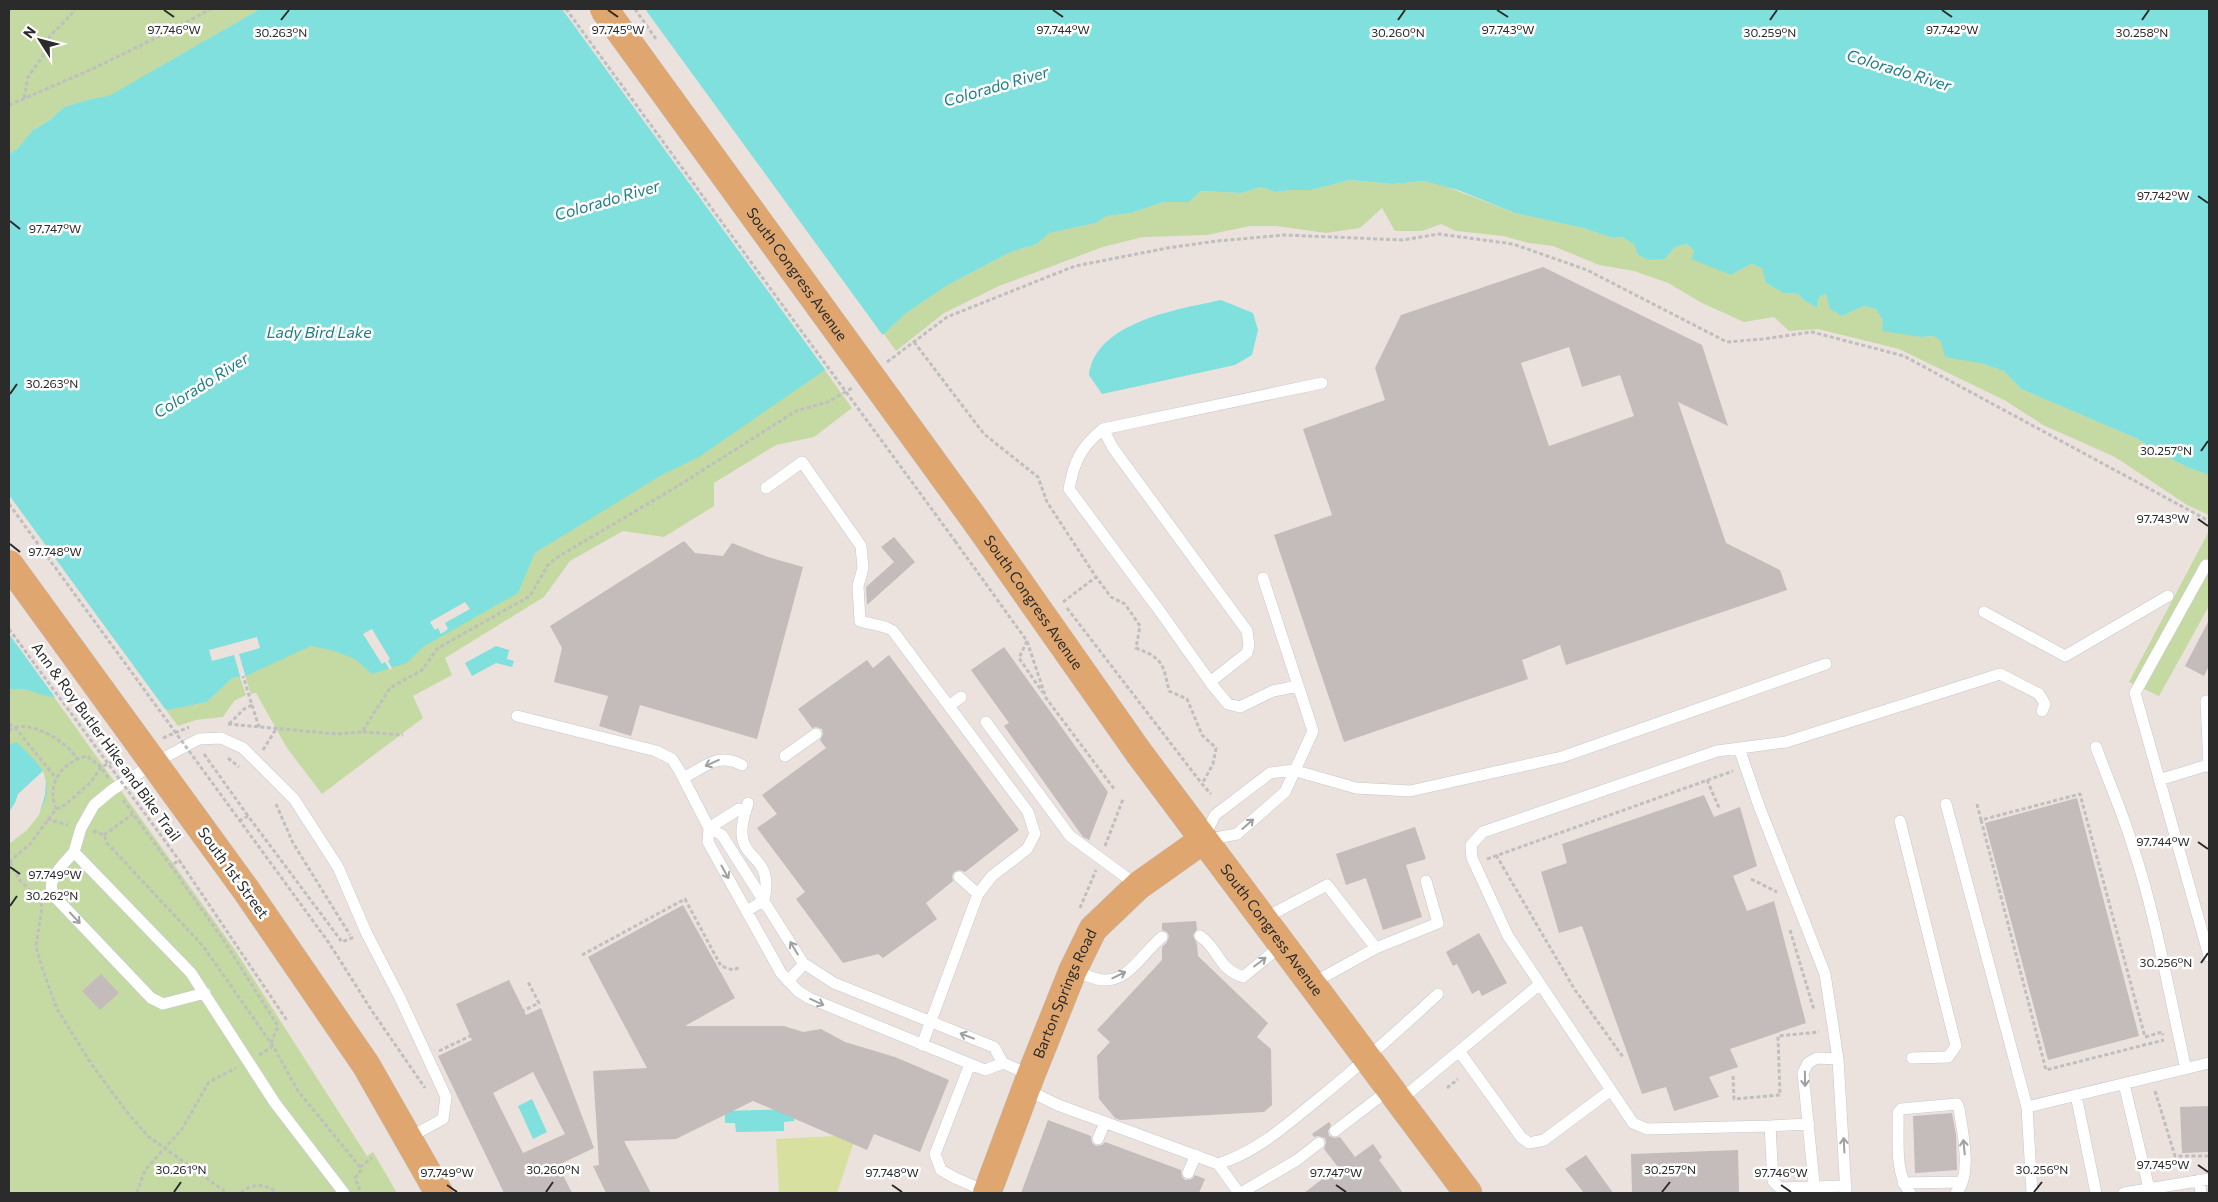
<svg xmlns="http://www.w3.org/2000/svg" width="2218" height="1202" font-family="Commissioner,sans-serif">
<rect width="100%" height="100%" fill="#ebe2de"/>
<path fill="#c5daa2" d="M 9,9 L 260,9 L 109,97 L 91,99 L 64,107 L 50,120 L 34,129 L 17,149 L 9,154 Z
M 1350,180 L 1393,184 L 1424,181 L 1442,185 L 1515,213 L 1583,228 L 1613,238 L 1622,237 L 1665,259 L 1675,247 L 1687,244 L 1694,251 L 1731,275 L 1751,264 L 1763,268 L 1766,283 L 1783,293 L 1798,294 L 1805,301 L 1817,308 L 1819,297 L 1826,294 L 1842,316 L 1864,306 L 1876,309 L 1883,321 L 1905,333 L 1921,337 L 1934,336 L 1980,363 L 2004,371 L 2021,389 L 2138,439 L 2156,451 L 2189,468 L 2209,475 L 2209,515 L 2187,505 L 2115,457 L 2043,425 L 2006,401 L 1899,349 L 1818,329 L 1789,331 L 1774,317 L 1744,322 L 1702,303 L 1668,283 L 1634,271 L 1599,265 L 1553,246 L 1529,243 L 1503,236 L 1456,231 L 1441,224 L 1422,231 L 1395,231 L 1382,208 L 1360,228 L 1326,233 L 1276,226 L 1250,226 L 1207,235 L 1143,237 L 1103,247 L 999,286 L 944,313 L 896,351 L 884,334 L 905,314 L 946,286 L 1011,252 L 1037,244 L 1048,233 L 1096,223 L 1107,216 L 1131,213 L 1164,202 L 1189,202 L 1201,191 L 1241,193 L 1261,187 L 1275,192 L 1291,190 L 1311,190 Z
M 824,369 L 852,408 L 814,437 L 776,445 L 714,483 L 714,506 L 664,537 L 623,531 L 570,561 L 544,597 L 445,658 L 452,675 L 413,696 L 423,718 L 322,794 L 287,748 L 256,693 L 251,694 L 245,676 L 279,660 L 313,638 L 527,570 L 535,553 L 562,536 Z
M 2209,531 L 2209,606 L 2159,696 L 2129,682 Z
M 240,677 L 246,695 L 234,701 L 223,717 L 196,720 L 178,726 L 166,710 L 207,702 L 232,678 Z
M 9,689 L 24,689 L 54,697 L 235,950 L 367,1156 L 373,1152 L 397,1193 L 9,1193 Z"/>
<path fill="#d7e09f" d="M 856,1135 L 837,1193 L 779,1193 L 776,1139 Z"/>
<path fill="#7fe0de" d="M 260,9 L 2209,9 L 2209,475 L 2189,468 L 2156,451 L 2138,439 L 2021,389 L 2004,371 L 1980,363 L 1945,357 L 1941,341 L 1934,336 L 1921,337 L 1882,331 L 1883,321 L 1876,309 L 1864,306 L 1842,316 L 1830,309 L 1826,294 L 1819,297 L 1817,308 L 1805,301 L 1798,294 L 1783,293 L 1766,283 L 1762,268 L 1751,264 L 1731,275 L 1691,259 L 1694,251 L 1687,244 L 1675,247 L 1665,259 L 1649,260 L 1638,255 L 1634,244 L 1622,237 L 1613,238 L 1583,228 L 1515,213 L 1458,190 L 1424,181 L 1393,184 L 1350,180 L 1311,190 L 1291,190 L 1275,192 L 1261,187 L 1241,193 L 1201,191 L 1189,202 L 1164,202 L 1131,213 L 1107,216 L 1096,223 L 1049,233 L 1037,244 L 1011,252 L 946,286 L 905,314 L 884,334 L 825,370 L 699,457 L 660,476 L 535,553 L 518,593 L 423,647 L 407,663 L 372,674 L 355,659 L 334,651 L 311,646 L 246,676 L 232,678 L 207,702 L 168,710 L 154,707 L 96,704 L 46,696 L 24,689 L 9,689 L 9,154 L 17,149 L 33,130 L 50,120 L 64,107 L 91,99 L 109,96 Z
M 1221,300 L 1253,313 L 1258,330 L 1252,355 L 1235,365 L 1102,394 L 1089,375 C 1095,322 1179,309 1221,300 Z
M 496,646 L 509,650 L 507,659 L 514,661 L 512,667 L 496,663 L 472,676 L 465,663 Z
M 17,742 C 25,751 38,761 43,772 C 57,799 30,830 9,844 L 9,745 Z
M 532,1099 L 547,1132 L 533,1139 L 518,1106 Z
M 794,1109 L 794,1121 L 784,1122 L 784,1131 L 736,1132 L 735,1123 L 725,1123 L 725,1111 Z"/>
<path fill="#ebe2de" d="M 562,9 L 645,9 L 884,337 L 827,372 Z
M 9,495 L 168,713 L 153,709 L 95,706 L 57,700 L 9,634 Z
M 465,602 L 470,609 L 445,623 L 448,629 L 441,634 L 438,628 L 435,630 L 430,622 Z
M 372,629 L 390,659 L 388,661 L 392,668 L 390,670 L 385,662 L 382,664 L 363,634 Z
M 257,637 L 260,648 L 239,654 L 246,678 L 241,679 L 234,655 L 212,661 L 209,650 Z
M 43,771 L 46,781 L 45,795 L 39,815 L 27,830 L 9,844 L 9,812 L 15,803 L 18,794 Z"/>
<path fill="#c3bcbb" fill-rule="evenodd" d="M 1543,267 L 1702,345 L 1728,426 L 1678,402 L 1726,543 L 1780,570 L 1787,590 L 1566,665 L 1560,645 L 1522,660 L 1528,679 L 1344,742 L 1274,535 L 1332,515 L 1303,429 L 1385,400 L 1375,368 L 1401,315 ZM 1569,347 L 1582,387 L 1620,375 L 1634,416 L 1549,446 L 1521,363 Z
M 894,537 L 915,562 L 867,605 L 866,587 L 894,562 L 881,547 Z
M 684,541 L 695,553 L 723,556 L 732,543 L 768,557 L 803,567 L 757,739 L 640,705 L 631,736 L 599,726 L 608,696 L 554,682 L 562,648 L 550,626 Z
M 2209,620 L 2209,666 L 2204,676 L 2185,666 Z
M 1004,647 L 1108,792 L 1089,840 L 1083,837 L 1004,726 L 1009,723 L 971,670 Z
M 889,655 L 1019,830 L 965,872 L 960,870 L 954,872 L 952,876 L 953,881 L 926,903 L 937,919 L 883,958 L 878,954 L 843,963 L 796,899 L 805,892 L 757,828 L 777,814 L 762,795 L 826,748 L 820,740 L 823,734 L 822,729 L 816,727 L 812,728 L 798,709 L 867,660 L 873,668 Z
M 1704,795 L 1714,817 L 1740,807 L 1757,866 L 1733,876 L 1747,911 L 1774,901 L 1806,1023 L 1730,1049 L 1738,1067 L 1709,1077 L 1719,1097 L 1674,1111 L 1666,1087 L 1642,1094 L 1582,926 L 1559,933 L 1541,872 L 1567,863 L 1562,844 Z
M 2077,798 L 2139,1036 L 2048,1060 L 1985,823 Z
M 1415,827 L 1426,859 L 1406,865 L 1422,917 L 1383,930 L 1366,878 L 1346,885 L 1336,854 Z
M 683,905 L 735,998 L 685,1026 L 784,1026 L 803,1032 L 821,1029 L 845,1042 L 895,1057 L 949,1080 L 920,1152 L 874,1134 L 867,1150 L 753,1101 L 676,1139 L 624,1141 L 651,1193 L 606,1193 L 593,1166 L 599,1165 L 593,1071 L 647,1068 L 588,957 Z
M 1196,921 L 1197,929 L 1193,935 L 1197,944 L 1198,956 L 1268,1023 L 1257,1037 L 1271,1049 L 1272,1105 L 1264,1112 L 1120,1120 L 1115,1118 L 1099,1099 L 1097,1056 L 1110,1042 L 1097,1030 L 1162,960 L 1162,947 L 1167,942 L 1169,936 L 1167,932 L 1162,930 L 1162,923 Z
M 1479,933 L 1507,983 L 1482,996 L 1479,990 L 1472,994 L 1457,964 L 1453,966 L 1446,952 Z
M 101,974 L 119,993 L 100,1010 L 82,991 Z
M 509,980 L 526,1015 L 541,1008 L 594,1148 L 558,1165 L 572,1193 L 504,1193 L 438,1056 L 472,1040 L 456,1004 ZM 533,1072 L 565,1134 L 523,1153 L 493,1093 Z
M 2209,1106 L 2209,1152 L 2182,1153 L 2180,1107 Z
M 1952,1113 L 1956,1135 L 1957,1170 L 1915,1173 L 1913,1116 Z
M 1048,1120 L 1091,1136 L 1092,1143 L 1096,1146 L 1102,1145 L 1105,1142 L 1181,1170 L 1182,1177 L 1185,1180 L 1192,1179 L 1195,1175 L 1205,1179 L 1199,1193 L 1021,1193 Z
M 1329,1122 L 1331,1125 L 1328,1131 L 1329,1136 L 1335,1138 L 1340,1137 L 1355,1157 L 1373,1144 L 1382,1157 L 1379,1160 L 1403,1193 L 1304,1193 L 1338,1167 L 1324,1149 L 1326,1142 L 1325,1138 L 1318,1136 L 1314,1137 L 1312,1134 Z
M 1738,1150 L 1739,1193 L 1632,1193 L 1631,1154 Z
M 1586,1155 L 1613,1193 L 1584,1193 L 1565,1169 Z"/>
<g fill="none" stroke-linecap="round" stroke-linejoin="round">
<g stroke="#c3c8cf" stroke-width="12">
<path id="service" d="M 1103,429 L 1322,383
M 766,488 L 802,462 L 861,546 L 863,568 L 858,586 L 860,621 C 872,625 883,624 893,631 L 1028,812 L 1035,834 L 1027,849 L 992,876 L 978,894 L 922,1045
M 2206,565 L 2135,693 L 2209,956
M 1984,612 L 2065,656 L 2168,596
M 1210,682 L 1247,653 L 1249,645 L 1247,631 L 1113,448 L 1103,429 C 1081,447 1074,461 1069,489 L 1159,610 L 1213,686 L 1228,704 L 1240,707 L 1273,691 L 1298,686
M 2209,701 L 2206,701 L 2209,767
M 949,706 L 961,697
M 517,716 L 656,751 L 672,759 L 679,770 L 709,828 L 708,842 L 781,973 L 798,991 L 809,998 L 985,1070 L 1003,1063
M 986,722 L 1070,836 L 1138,886
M 2096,747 C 2108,780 2123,813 2133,847 C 2157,919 2169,995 2186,1069
M 1739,748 L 1759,806 L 1825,974 L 1838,1059 L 1846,1193
M 785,756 L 816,734
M 683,778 C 705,767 718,752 742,765
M 2159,780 L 2208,765
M 1946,804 L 2027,1107
M 1900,821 L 1956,1046 L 1948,1057 L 1912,1058
M 709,828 L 722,835 L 803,963 L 834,983 L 994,1047 L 1003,1063 L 1031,1075
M 709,828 L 739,809
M 1204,838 L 1215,815 L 1270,773 L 1293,770 L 1356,788 L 1410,791 L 1562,757 L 1826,664
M 1205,840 L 1237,834 L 1285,792 L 1313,731 L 1263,578
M 74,852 C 63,865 42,882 56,898 L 151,998 L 163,1004 L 205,993
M 959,877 L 978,894
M 747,911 L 764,900 C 774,857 744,862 742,834 C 741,824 745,813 748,803
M 1263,919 L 1327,885 L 1376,948
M 1200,936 C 1220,950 1217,968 1243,977 L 1282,945
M 1073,970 C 1082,974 1093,979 1103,980 C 1129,982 1144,951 1162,937
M 788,981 L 804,964
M 1311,984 L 1376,948 L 1438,923 L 1426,881
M 1459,1051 L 1521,1137 L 1529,1143 L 1544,1140 L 1611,1090
M 970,1064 L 935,1154 L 941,1170 L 955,1178 L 987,1192
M 2124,1084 L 2150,1193
M 1025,1089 L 1058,1105 L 1218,1164 C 1257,1152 1286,1125 1317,1100 C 1359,1066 1399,1030 1438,994
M 2076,1095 L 2096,1193
M 1399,1101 L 1540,984
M 1809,1124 L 1770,1126 L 1773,1181 L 1780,1188 L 1846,1186
M 1770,1126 L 1647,1129 L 1633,1123 L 1508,936 L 1472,858 L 1471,845 L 1483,832 L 1717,751 L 1786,742 L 2000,674 L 2039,694 L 2045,704 L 2042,711
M 1335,1131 L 1390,1089
M 1098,1139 L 1105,1122
M 1218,1164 L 1239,1193
M 1188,1173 L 1196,1155
M 2199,1180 L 2201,1193
M 1903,1183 L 1962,1182
M 344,1193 L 275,1103 L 191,973 L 74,852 L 81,828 L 94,805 L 112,790 L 156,762 L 199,739 L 221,738 L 243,748 L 294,799 L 338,867 L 366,932 L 400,998 L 446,1097 L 443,1119 L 408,1138
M 1241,1193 L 1297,1160 L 1319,1143
M 1815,1193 L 1803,1073 L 1808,1063 L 1817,1058 L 1838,1059
M 1910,1193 C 1894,1172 1899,1139 1898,1113 L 1901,1109 L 1957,1104 L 1959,1108 C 1962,1131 1973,1174 1956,1193
M 2032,1193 L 2027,1107 L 2209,1063
M 2124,1193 L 2209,1179"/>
</g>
<g stroke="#bfbfbf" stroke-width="29">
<g id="primary">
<path id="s1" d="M 978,524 L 1139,753 L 1468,1193"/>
<path d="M 246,890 L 366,1065 L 439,1193"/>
<path id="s2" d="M 987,1193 L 1031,1075 L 1073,970 L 1093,929 L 1138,886 L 1203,840"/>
</g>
</g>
<path stroke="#bfbfbf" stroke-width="3" stroke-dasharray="4 2.5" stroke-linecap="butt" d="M 24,98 L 28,77 L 43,56 L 50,36 L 70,16 L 75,9
M 9,105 L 90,70 L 162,35 L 211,9
M 914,342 L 984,434 L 1038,477 L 1047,502 L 1096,577 L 1111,597 L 1125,604 L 1140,626 L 1136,648 C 1163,658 1163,664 1169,691 L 1187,699 L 1202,735 L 1216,748 L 1213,764 L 1202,784
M 887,362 L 947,317 L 1075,266 L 1167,248 L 1217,241 L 1285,235 L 1403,240 L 1439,234 L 1513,244 L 1587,270 L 1727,342 L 1763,339 L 1812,332 L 1904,356 L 2209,521
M 955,541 L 1027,641 L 1046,698 L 1115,790
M 1063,602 L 1096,577
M 1067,608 L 1202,784 L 1211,794
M 1027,641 L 1019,658 L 1043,693
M 252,705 L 259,727
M 9,724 L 16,729 L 56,778
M 228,724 L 337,734 L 362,732 L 390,688 L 422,670 L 438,648 L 530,596 L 547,566 L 556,558 L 678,486 L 796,411 L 828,402 L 852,388
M 229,724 L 244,709 L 252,705 L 243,676
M 9,731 C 26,716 68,742 77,759
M 363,732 L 403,735
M 163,738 L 189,727
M 263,750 L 276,729
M 204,754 L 248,816
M 228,758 L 239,767
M 1707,780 L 1720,810
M 123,800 L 171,866
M 276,804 L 293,843 L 350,935
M 1977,804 L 1981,820 L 2080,794 L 2145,1037 L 2162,1032 L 2163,1035
M 56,809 C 46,783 62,762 87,756 L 101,767 L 108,778
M 47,819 L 68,825
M 1981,820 L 2046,1070 L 2164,1040
M 239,821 L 248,816 L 342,942 L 354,937
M 93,831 L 104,835 L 107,843 L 203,946 L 273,1046 L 298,1091 L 360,1167 L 361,1170 L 355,1178 L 361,1193
M 104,835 L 133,814
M 1105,846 L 1123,799
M 1496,855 L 1575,990 L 1623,1057
M 1487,859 L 1733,771
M 9,862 L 30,844 L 56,809 L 65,805 L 91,782 L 101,767 L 123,757
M 10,862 L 20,881 L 37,896
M 1751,879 L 1777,892
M 41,903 L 42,907 L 36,946 L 40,962 L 57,1009 L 92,1065 L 126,1111 L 149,1137 L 227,1193
M 1080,908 L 1096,870
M 1790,930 L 1814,1010
M 582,955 L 685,899 L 721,966 L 733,970 L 741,967
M 271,1043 L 278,1026 L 222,938 L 171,866 L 179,860 L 288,1022
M 439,1051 L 539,1003 L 528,982
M 259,1055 L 273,1046
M 1733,1076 L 1734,1099 L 1780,1095 L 1778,1036 L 1819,1032
M 1447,1088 L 1458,1079
M 2155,1091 L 2175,1156 L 2209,1156
M 360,1167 L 372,1158
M 137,1193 L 145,1170 L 182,1129 L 209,1082 L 236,1068
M 241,1193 C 252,1183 266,1183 277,1193"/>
<use href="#service" stroke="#fff" stroke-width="11"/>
<use href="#primary" stroke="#dfa66f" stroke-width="28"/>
<g stroke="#bfbfbf" stroke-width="29" stroke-linecap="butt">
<g id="primary-bridge">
<path id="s3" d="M 604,9 L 978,524"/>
<path d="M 9,564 L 246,890"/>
</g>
</g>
<path stroke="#bfbfbf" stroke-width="3" stroke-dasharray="4 2.5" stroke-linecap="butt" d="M 566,9 L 955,541
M 635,9 L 656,39
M 9,504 L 329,943 L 372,1011 L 425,1088
M 9,629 L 179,860"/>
<use href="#primary-bridge" stroke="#dfa66f" stroke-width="28"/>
</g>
<defs><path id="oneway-shaft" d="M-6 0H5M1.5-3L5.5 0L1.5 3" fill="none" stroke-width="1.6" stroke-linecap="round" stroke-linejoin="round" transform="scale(1.25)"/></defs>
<g stroke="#a0a0a0">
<use href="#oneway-shaft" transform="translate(712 763) rotate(156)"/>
<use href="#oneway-shaft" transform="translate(1248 824) rotate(-42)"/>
<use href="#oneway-shaft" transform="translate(725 872) rotate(61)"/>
<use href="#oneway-shaft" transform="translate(75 918) rotate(47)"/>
<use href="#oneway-shaft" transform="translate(794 948) rotate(-121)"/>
<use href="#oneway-shaft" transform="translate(1260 962) rotate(-37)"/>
<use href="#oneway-shaft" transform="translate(1119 975) rotate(-26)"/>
<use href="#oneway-shaft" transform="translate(817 1002) rotate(25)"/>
<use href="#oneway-shaft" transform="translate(967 1036) rotate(-159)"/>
<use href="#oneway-shaft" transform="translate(1805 1079) rotate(89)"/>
<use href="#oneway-shaft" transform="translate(1844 1145) rotate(-93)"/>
<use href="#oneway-shaft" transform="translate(1964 1147) rotate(-96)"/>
</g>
<path fill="none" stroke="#2b2b2b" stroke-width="2" d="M 164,10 L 174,17M 608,10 L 618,17M 1053,10 L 1063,17M 1497,10 L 1508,17M 1942,10 L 1952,17M 281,20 L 289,10M 1398,20 L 1405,10M 1770,20 L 1777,10M 2142,20 L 2149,10M 2198,196 L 2208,203M 10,221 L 20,229M 10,394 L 17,384M 2201,451 L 2208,441M 2198,519 L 2208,526M 10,544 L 20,552M 2198,842 L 2208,849M 10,867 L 20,874M 10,906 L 17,896M 2201,963 L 2208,953M 2198,1165 L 2208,1172M 447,1185 L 457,1192M 892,1185 L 902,1192M 1336,1185 L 1346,1192M 1781,1185 L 1791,1192M 174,1192 L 181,1182M 546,1192 L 553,1182M 1662,1192 L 1670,1182M 2034,1192 L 2042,1182"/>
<g text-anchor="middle" stroke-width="5" stroke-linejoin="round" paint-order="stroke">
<g font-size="15" fill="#2b2b2b" stroke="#fff">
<text dy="5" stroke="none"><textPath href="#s3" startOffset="328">South Congress Avenue</textPath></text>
<text dy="5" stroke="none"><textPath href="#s1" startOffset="96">South Congress Avenue</textPath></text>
<text transform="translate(106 742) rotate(54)" y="5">Ann &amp; Roy Butler Hike and Bike Trail</text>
<text transform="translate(233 873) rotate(54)" y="5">South 1st Street</text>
<text dy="5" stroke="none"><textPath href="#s1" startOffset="501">South Congress Avenue</textPath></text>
<text dy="5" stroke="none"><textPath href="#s2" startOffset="214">Barton Springs Road</textPath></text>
</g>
<g font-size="16" font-style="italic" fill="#1d7e85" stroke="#fff">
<text transform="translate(1899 70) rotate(17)" y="6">Colorado River</text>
<text transform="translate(996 86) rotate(-16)" y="6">Colorado River</text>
<text transform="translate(607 200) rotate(-16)" y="6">Colorado River</text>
<text x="319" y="338">Lady Bird Lake</text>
<text transform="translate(201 385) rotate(-32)" y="6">Colorado River</text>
</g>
</g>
<g font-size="12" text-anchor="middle" fill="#2b2b2b" stroke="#fff" stroke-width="5" stroke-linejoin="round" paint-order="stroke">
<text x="174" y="34">97.746°W</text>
<text x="618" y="34">97.745°W</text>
<text x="1063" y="34">97.744°W</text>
<text x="1508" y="34">97.743°W</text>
<text x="1952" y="34">97.742°W</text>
<text x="281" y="37">30.263°N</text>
<text x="1398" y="37">30.260°N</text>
<text x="1770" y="37">30.259°N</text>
<text x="2142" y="37">30.258°N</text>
<text x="2163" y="200">97.742°W</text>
<text x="55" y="233">97.747°W</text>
<text x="52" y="388">30.263°N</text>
<text x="2166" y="455">30.257°N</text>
<text x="2163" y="523">97.743°W</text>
<text x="55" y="556">97.748°W</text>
<text x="2163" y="846">97.744°W</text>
<text x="55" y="879">97.749°W</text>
<text x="52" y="900">30.262°N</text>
<text x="2166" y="967">30.256°N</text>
<text x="2163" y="1169">97.745°W</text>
<text x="181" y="1174">30.261°N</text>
<text x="553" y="1174">30.260°N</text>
<text x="1670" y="1174">30.257°N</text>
<text x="2042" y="1174">30.256°N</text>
<text x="447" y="1177">97.749°W</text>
<text x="892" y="1177">97.748°W</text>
<text x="1336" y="1177">97.747°W</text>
<text x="1781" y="1177">97.746°W</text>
</g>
<rect width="2218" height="1202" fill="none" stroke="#2b2b2b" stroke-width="20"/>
<g transform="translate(40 40) rotate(306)" stroke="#ffffff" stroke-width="4" paint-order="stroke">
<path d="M0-4L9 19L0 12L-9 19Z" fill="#2b2b2b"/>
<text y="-8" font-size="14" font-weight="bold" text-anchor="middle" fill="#2b2b2b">N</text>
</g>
</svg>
